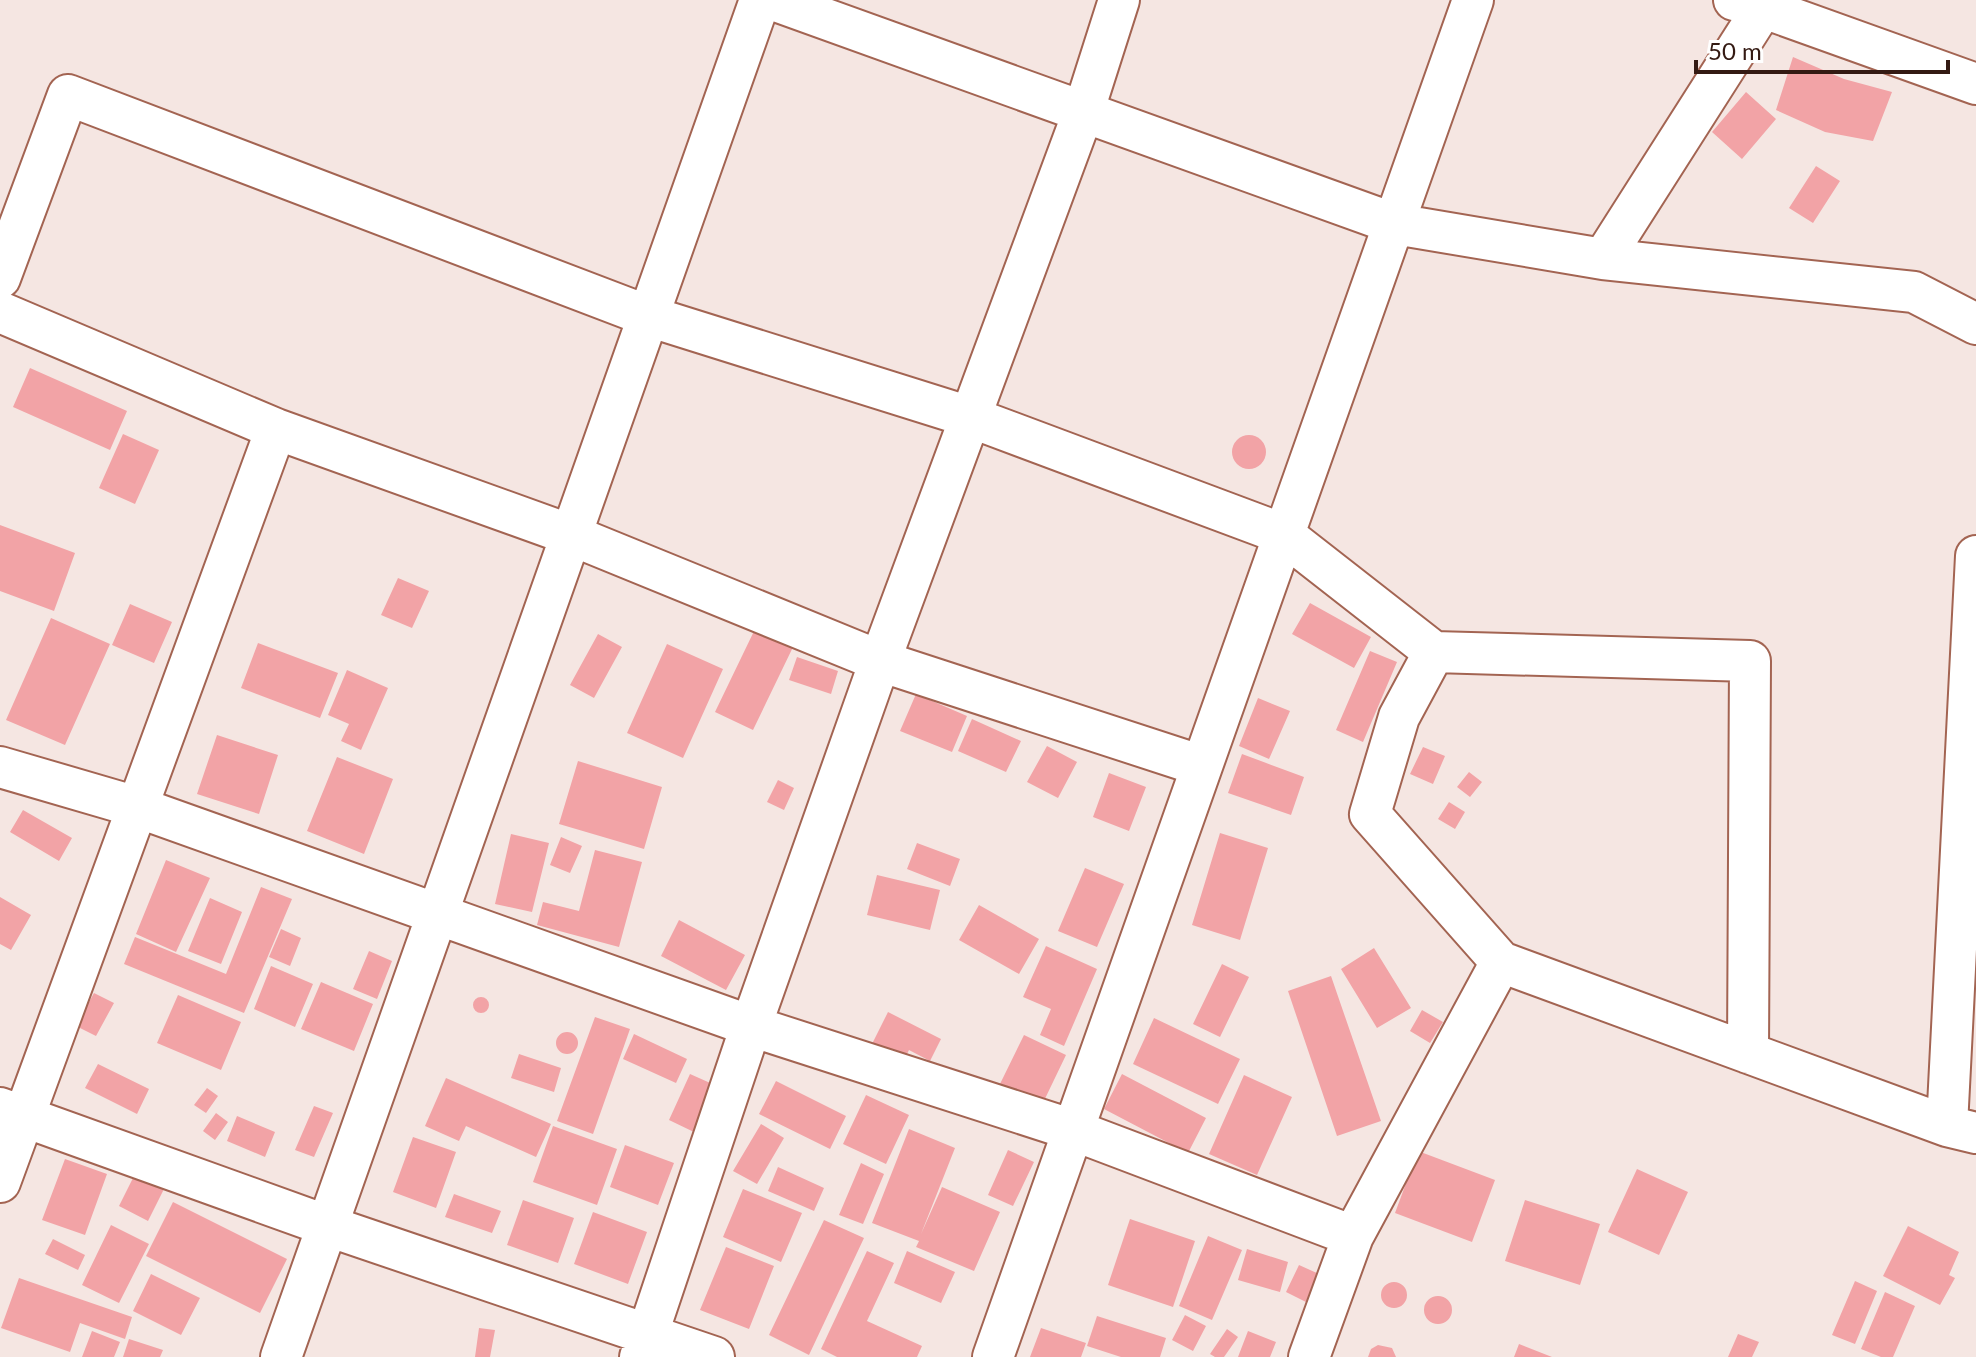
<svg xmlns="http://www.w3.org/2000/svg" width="1976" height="1357" font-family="Lato,sans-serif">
<rect width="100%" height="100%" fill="#f5e6e2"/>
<path fill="#f2a3a6" d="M 1793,57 L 1844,79 L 1892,92 L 1873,141 L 1825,132 L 1776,110 Z
M 1746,92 L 1776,119 L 1742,159 L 1712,132 Z
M 1816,166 L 1840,181 L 1813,223 L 1789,208 Z
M 30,368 L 127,411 L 110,450 L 13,407 Z
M 123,434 L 159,450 L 135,504 L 99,488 Z
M1232 452a17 17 0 1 1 34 0a17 17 0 1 1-34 0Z
M 0,525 L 75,553 L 54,611 L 0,591 Z
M 398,578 L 429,591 L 412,628 L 381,615 Z
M 1310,603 L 1371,637 L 1354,668 L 1292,634 Z
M 130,604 L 172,622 L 154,663 L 112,645 Z
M 51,618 L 110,644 L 65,745 L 6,720 Z
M 756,627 L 794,645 L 753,730 L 715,712 Z
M 598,634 L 622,647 L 594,698 L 570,685 Z
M 258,643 L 338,673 L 320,718 L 241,688 Z
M 667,644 L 723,669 L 683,758 L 627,733 Z
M 1370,651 L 1397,662 L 1363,742 L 1336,730 Z
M 797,657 L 838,671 L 831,694 L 789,680 Z
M 347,670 L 388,688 L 361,750 L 341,741 L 349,724 L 328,715 Z
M 916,694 L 967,716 L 952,752 L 900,731 Z
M 1258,698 L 1290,711 L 1269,759 L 1239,746 Z
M 972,719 L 1021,741 L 1006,772 L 958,751 Z
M 217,735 L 278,755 L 259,814 L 197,794 Z
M 1047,746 L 1077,762 L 1058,798 L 1027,782 Z
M 1423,747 L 1445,756 L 1433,784 L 1410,774 Z
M 1242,754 L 1304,777 L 1291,815 L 1228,793 Z
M 337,757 L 393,779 L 364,854 L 307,831 Z
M 578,761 L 662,787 L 644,849 L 559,824 Z
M 1469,772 L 1482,782 L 1470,797 L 1457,787 Z
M 1109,773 L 1146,787 L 1129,831 L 1093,817 Z
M 778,780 L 794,788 L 784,810 L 767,802 Z
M 1449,802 L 1465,812 L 1455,829 L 1438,819 Z
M 23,810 L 72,838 L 59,861 L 10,832 Z
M 1220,833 L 1268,848 L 1240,940 L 1192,925 Z
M 511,834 L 549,843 L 532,912 L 495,904 Z
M 561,837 L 582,846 L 570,873 L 550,865 Z
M 917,843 L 960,859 L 950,886 L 907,869 Z
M 595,850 L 642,862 L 619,947 L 537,925 L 543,902 L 579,911 Z
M 166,860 L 210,878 L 176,952 L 136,934 Z
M 1085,868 L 1124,884 L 1097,947 L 1058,931 Z
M 877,875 L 940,890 L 930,930 L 867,915 Z
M 261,887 L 292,899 L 244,1013 L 124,964 L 135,937 L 226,974 Z
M 0,897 L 31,915 L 11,950 L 0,944 Z
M 210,898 L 242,912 L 221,964 L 188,951 Z
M 979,905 L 1039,939 L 1019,974 L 959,940 Z
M 679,920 L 745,955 L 726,990 L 661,956 Z
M 281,929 L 301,938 L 290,966 L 269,957 Z
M 1046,946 L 1097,969 L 1064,1046 L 1040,1035 L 1051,1009 L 1023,997 Z
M 1374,948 L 1411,1008 L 1377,1028 L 1341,969 Z
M 369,951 L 392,961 L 377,999 L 353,989 Z
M 1222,964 L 1249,977 L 1220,1037 L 1193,1024 Z
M 271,966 L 313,984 L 295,1027 L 254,1009 Z
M 1331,976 L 1381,1121 L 1337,1136 L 1288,991 Z
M 321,982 L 373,1004 L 354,1051 L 301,1029 Z
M 94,993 L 114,1003 L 96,1036 L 76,1026 Z
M 178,995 L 241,1022 L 221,1070 L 157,1043 Z
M473 1005a8 8 0 1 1 16 0a8 8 0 1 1-16 0Z
M 1422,1010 L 1443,1022 L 1430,1043 L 1410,1031 Z
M 888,1012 L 941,1039 L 930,1061 L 909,1050 L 900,1068 L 868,1052 Z
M 595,1017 L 630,1029 L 593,1134 L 557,1121 Z
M 1154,1018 L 1240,1059 L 1218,1104 L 1133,1064 Z
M556 1043a11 11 0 1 1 22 0a11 11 0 1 1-22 0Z
M 634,1034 L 687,1059 L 676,1083 L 623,1059 Z
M 1024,1035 L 1066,1055 L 1041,1107 L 999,1086 Z
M 519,1054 L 561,1068 L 554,1092 L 511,1078 Z
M 98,1064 L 149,1089 L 137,1114 L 85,1088 Z
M 690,1074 L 717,1086 L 696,1133 L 669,1120 Z
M 1122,1074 L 1206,1118 L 1188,1153 L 1104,1109 Z
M 1244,1075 L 1292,1097 L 1257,1175 L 1209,1154 Z
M 446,1078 L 551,1124 L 536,1157 L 466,1126 L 459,1141 L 425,1126 Z
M 776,1081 L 846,1116 L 830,1149 L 759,1114 Z
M 207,1088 L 218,1096 L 206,1113 L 194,1105 Z
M 866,1095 L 909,1115 L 886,1164 L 843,1144 Z
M 314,1106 L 333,1113 L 314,1157 L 295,1150 Z
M 216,1113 L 228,1122 L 215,1140 L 203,1131 Z
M 237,1116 L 275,1132 L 265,1157 L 227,1141 Z
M 761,1124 L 784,1138 L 757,1184 L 733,1171 Z
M 553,1126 L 617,1149 L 597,1205 L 533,1182 Z
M 909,1129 L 955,1148 L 921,1234 L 942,1187 L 1000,1212 L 974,1271 L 916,1247 L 919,1241 L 872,1223 Z
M 413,1137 L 456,1152 L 436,1208 L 393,1192 Z
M 625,1145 L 674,1163 L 658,1205 L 610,1187 Z
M 1008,1150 L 1034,1162 L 1013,1206 L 988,1195 Z
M 1418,1151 L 1495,1180 L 1472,1242 L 1395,1213 Z
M 65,1159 L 107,1174 L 85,1235 L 42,1220 Z
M 861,1163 L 884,1174 L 863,1224 L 839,1215 Z
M 778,1167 L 824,1188 L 814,1211 L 768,1191 Z
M 1637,1169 L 1688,1192 L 1659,1255 L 1608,1232 Z
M 135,1174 L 164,1189 L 148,1221 L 119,1206 Z
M 743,1189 L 802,1213 L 781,1262 L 723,1237 Z
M 454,1194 L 501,1211 L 492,1233 L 445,1217 Z
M 523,1200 L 574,1218 L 558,1263 L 507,1245 Z
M 1525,1200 L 1600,1224 L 1580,1285 L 1505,1261 Z
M 173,1202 L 287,1259 L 260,1313 L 146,1256 Z
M 593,1212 L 647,1232 L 628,1284 L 574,1264 Z
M 1130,1219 L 1195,1241 L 1173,1307 L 1108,1285 Z
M 824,1220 L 864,1238 L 809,1355 L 769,1335 Z
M 111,1225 L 149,1244 L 119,1303 L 82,1285 Z
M 1908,1226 L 1959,1252 L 1949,1275 L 1955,1278 L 1940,1305 L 1883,1276 Z
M 1208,1236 L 1242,1250 L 1212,1320 L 1179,1306 Z
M 53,1239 L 85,1255 L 78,1270 L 45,1254 Z
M 726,1247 L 774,1266 L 749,1329 L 700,1310 Z
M 1247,1249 L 1288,1262 L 1280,1292 L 1238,1280 Z
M 867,1251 L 894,1263 L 867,1321 L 922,1346 L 917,1357 L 837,1357 L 821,1349 Z
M 907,1251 L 955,1272 L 941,1303 L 894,1283 Z
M 1299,1265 L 1319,1274 L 1306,1302 L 1286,1292 Z
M 151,1274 L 200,1298 L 181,1335 L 133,1311 Z
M 19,1278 L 132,1317 L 125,1339 L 80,1323 L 70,1352 L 1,1328 Z
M 1855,1281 L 1877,1291 L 1855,1344 L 1832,1335 Z
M1381 1295a13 13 0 1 1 26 0a13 13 0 1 1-26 0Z
M 1885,1292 L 1915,1306 L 1893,1357 L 1881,1357 L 1861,1349 Z
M1424 1310a14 14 0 1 1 28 0a14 14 0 1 1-28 0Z
M 1185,1315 L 1206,1326 L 1193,1351 L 1172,1340 Z
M 1097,1316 L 1166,1338 L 1160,1357 L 1121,1357 L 1087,1346 Z
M 479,1328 L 495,1330 L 490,1357 L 475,1357 Z
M 1041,1328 L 1086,1343 L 1081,1357 L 1030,1357 Z
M 1227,1329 L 1238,1337 L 1224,1357 L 1215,1357 L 1210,1354 Z
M 92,1331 L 120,1342 L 114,1357 L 82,1357 Z
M 1248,1331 L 1276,1342 L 1270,1357 L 1238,1357 Z
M 1738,1334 L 1759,1342 L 1752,1357 L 1728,1357 Z
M 129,1339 L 163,1350 L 160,1357 L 123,1357 Z
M 1519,1344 L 1552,1357 L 1514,1357 Z
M 1378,1345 L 1392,1348 L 1396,1357 L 1368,1357 L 1371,1349 Z"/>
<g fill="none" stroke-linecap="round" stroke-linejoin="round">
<g stroke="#a36452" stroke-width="44">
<path id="minor" d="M 773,0 L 1395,224 L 1603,259 L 1914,292 L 1976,324
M 1734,0 L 1764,8 L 1976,84
M 1603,259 L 1768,0
M 0,278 L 68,95 L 648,316 L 970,417 L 1283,534 L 1434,652 L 1399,717 L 1370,814 L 1501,962 L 1947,1126 L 1976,1133
M 0,312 L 276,429 L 571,535 L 880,661 L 1202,766
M 1434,652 L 1750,661 L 1748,1053
M 0,767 L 137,807 L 751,1026 L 1073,1130 L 1353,1236
M 0,1108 L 328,1226 L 714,1357
M 1947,1126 L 1976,556
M 0,1182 L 276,429
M 281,1357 L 760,0
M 640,1357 L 751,1026 L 880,661 L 1083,113 L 1119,0
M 993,1357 L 1473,0
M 1309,1357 L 1353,1236 L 1501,962"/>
</g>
<use href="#minor" stroke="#fff" stroke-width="40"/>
</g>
<path d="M1696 60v12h252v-12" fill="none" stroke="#341a13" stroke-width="4"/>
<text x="1708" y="60" font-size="24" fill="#341a13" stroke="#ffffff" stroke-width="6" paint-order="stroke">50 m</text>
</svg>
